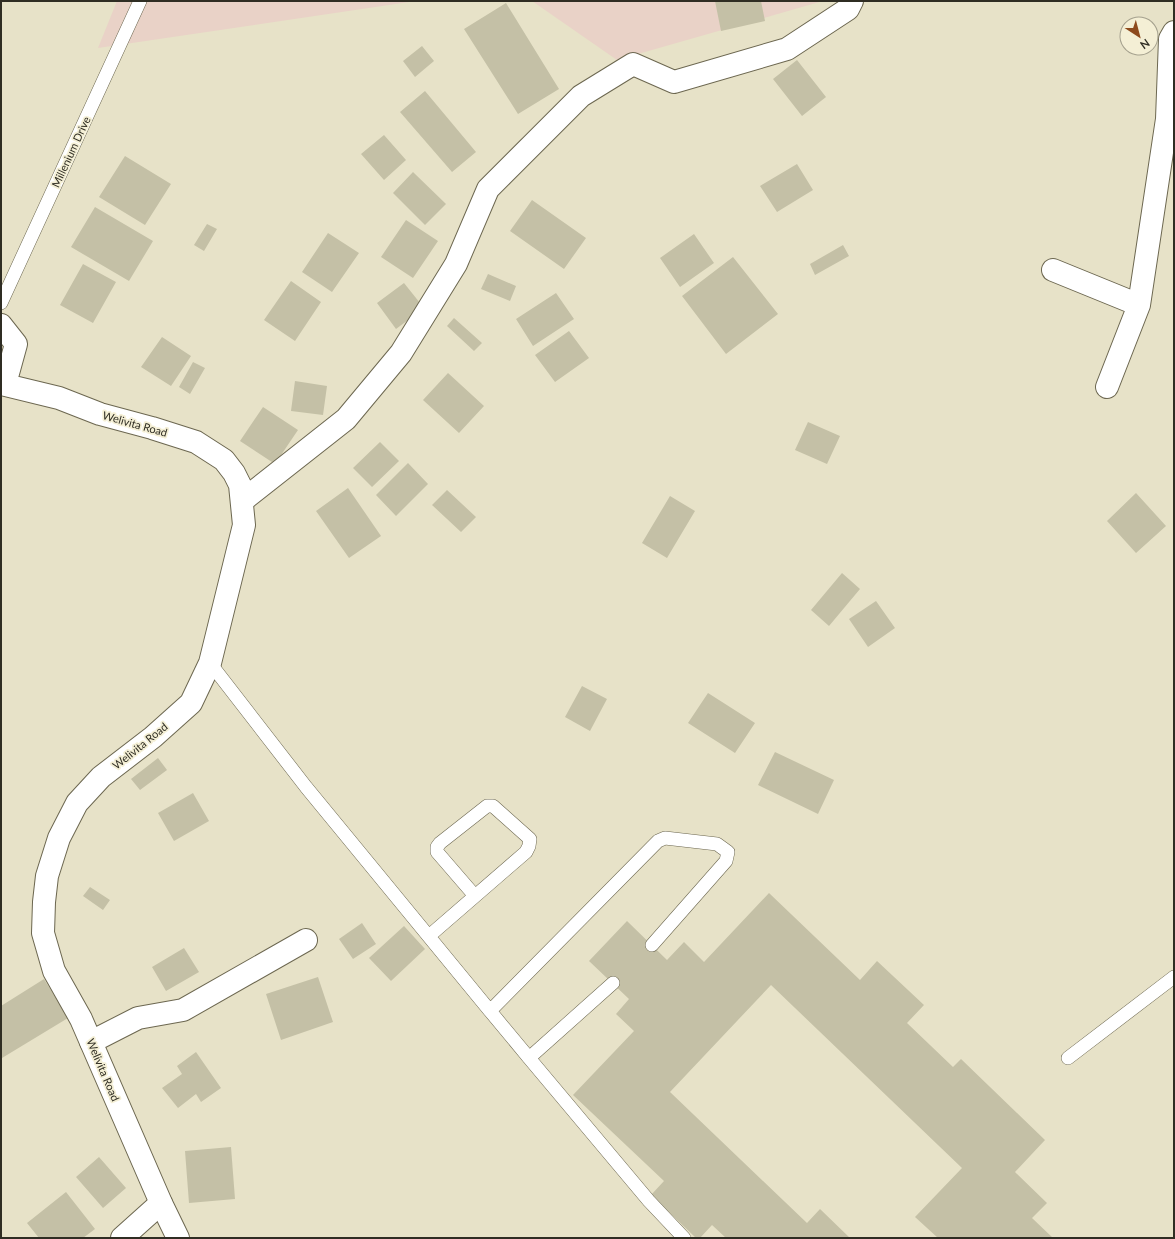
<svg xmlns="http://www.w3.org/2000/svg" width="1175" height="1239" font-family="Lato,sans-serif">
<rect width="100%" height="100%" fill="#e7e2c8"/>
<path fill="#e9d2c7" d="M 117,1 L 416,1 L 98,48 Z
M 532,1 L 823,1 L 617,60 Z"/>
<path fill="#c4c0a6" d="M 715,1 L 761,1 L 765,21 L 721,31 Z
M 506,3 L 559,89 L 518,114 L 464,29 Z
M 422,46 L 434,61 L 415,77 L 403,61 Z
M 797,60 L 826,97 L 802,116 L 773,79 Z
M 425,91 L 476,152 L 452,172 L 400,112 Z
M 384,135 L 406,160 L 384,180 L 361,154 Z
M 125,156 L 171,184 L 145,225 L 99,197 Z
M 797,164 L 813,190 L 777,212 L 760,186 Z
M 413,172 L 446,204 L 425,225 L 393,193 Z
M 532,200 L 586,238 L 564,269 L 510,231 Z
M 95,207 L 153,241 L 129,281 L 71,247 Z
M 406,220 L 438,241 L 413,278 L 381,257 Z
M 207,224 L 217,229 L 204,251 L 194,245 Z
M 328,233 L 359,253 L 332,292 L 302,272 Z
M 694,234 L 714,263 L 680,287 L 660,258 Z
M 843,245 L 849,256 L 815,275 L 810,264 Z
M 733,257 L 778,314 L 726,354 L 682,296 Z
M 83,264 L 116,282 L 93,323 L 60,305 Z
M 488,274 L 516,286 L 510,301 L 481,289 Z
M 291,281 L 321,302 L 295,341 L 264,320 Z
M 404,283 L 424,308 L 396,329 L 377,303 Z
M 556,293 L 574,319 L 533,346 L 516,319 Z
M 454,318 L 482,343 L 474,351 L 447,326 Z
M 569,331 L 589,358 L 555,382 L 535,355 Z
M 162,337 L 191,356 L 171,386 L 141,367 Z
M 193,362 L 205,368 L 190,394 L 179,387 Z
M 448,373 L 484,406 L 459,433 L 423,400 Z
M 295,381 L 327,386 L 323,415 L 291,411 Z
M 263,407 L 298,430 L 275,464 L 240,441 Z
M 808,422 L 840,436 L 827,464 L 795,450 Z
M 380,442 L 399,461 L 372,487 L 353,468 Z
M 408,463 L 428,484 L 396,516 L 376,495 Z
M 348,488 L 381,536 L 349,558 L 316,511 Z
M 447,490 L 476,517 L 461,532 L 432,505 Z
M 1136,493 L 1166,526 L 1136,553 L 1107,521 Z
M 670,496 L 695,511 L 667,558 L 642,543 Z
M 842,573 L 860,589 L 829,626 L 811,610 Z
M 876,601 L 895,628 L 868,647 L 849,619 Z
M 582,686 L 607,699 L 590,731 L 565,717 Z
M 708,693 L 755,723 L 735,753 L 688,723 Z
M 775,752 L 834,780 L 818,814 L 758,785 Z
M 158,758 L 167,770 L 140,790 L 131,779 Z
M 193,793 L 209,821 L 174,841 L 158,813 Z
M 90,887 L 110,900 L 103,910 L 83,896 Z
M 769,893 L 860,980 L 877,961 L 924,1005 L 907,1023 L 953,1067 L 961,1059 L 1045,1140 L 1015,1172 L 1047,1203 L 1032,1218 L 1053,1238 L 938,1238 L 915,1217 L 962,1168 L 771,985 L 670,1092 L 807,1223 L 820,1209 L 850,1238 L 726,1238 L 712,1225 L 700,1238 L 696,1238 L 651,1195 L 664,1181 L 573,1095 L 634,1031 L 616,1014 L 629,999 L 589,961 L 627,921 L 667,960 L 684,942 L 704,962 Z
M 362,923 L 376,944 L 353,959 L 339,939 Z
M 404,926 L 425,949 L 391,981 L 369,958 Z
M 184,948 L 199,972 L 166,991 L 152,967 Z
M 318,977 L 333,1022 L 281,1040 L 266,994 Z
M 44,979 L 68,1018 L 2,1058 L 1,1056 L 1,1006 Z
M 196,1052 L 221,1088 L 201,1102 L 196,1094 L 178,1108 L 162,1088 L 182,1074 L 177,1066 Z
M 231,1147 L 235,1199 L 189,1203 L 185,1151 Z
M 99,1157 L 126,1188 L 103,1208 L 76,1177 Z
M 66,1192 L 95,1229 L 83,1238 L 39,1238 L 27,1223 Z"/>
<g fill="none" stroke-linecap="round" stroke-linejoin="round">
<g stroke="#6c6750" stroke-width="14">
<path id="service" d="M 1,303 L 140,1
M 210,663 L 306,787 L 490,1011
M 429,936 L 526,852 L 529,846 L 530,839 L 493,806 L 487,806 L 440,843 L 437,847 L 437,852 L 475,896
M 613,983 L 529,1058 L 490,1011 L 658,841 L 665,838 L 717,844 L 728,852 L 726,861 L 652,945
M 529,1058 L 649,1201 L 684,1238
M 1068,1058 L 1174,977"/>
</g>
<g stroke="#6c6750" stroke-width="24">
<path id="minor" d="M 1053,270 L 1139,305
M 1107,387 L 1139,305 L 1167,119 L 1170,39 L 1174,32
M 242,501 L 346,419 L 401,353 L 456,264 L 488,189 L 581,96 L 633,64 L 674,82 L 787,49 L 848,9 L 852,1
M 91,1042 L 138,1018 L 183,1010 L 306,940
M 122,1238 L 161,1203"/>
</g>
<g stroke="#6c6750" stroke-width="24">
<path id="tertiary" d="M 1,325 L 16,344 L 5,384
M 1,384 L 59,398 L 100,414 L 152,428 L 196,442 L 224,460 L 234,473 L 240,485 L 244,525 L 210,663 L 191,703 L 153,737 L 101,777 L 77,803 L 59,838 L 47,876 L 44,902 L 43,933 L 54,971 L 81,1019 L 161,1203 L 178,1238"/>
</g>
<use href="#service" stroke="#fff" stroke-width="13"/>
<use href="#minor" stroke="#fff" stroke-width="22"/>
<use href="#tertiary" stroke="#fff" stroke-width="22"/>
</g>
<g text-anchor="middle" stroke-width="3.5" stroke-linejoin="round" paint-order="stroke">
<g font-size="11" fill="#2f2d23" stroke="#f4efd5">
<text transform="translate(71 152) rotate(-65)" y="4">Millenium Drive</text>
<text transform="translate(135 424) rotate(16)" y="4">Welivita Road</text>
<text transform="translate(140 746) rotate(-39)" y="4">Welivita Road</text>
<text transform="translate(103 1070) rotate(67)" y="4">Welivita Road</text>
</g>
</g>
<rect width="1175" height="1239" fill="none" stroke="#2f2d23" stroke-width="4"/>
<g transform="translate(1139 36) rotate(144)"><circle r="19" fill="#f4efd5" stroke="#a5a18e"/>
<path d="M0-3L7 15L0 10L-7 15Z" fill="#8d4a1c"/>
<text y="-6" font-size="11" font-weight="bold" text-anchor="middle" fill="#2f2d23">N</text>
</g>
</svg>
